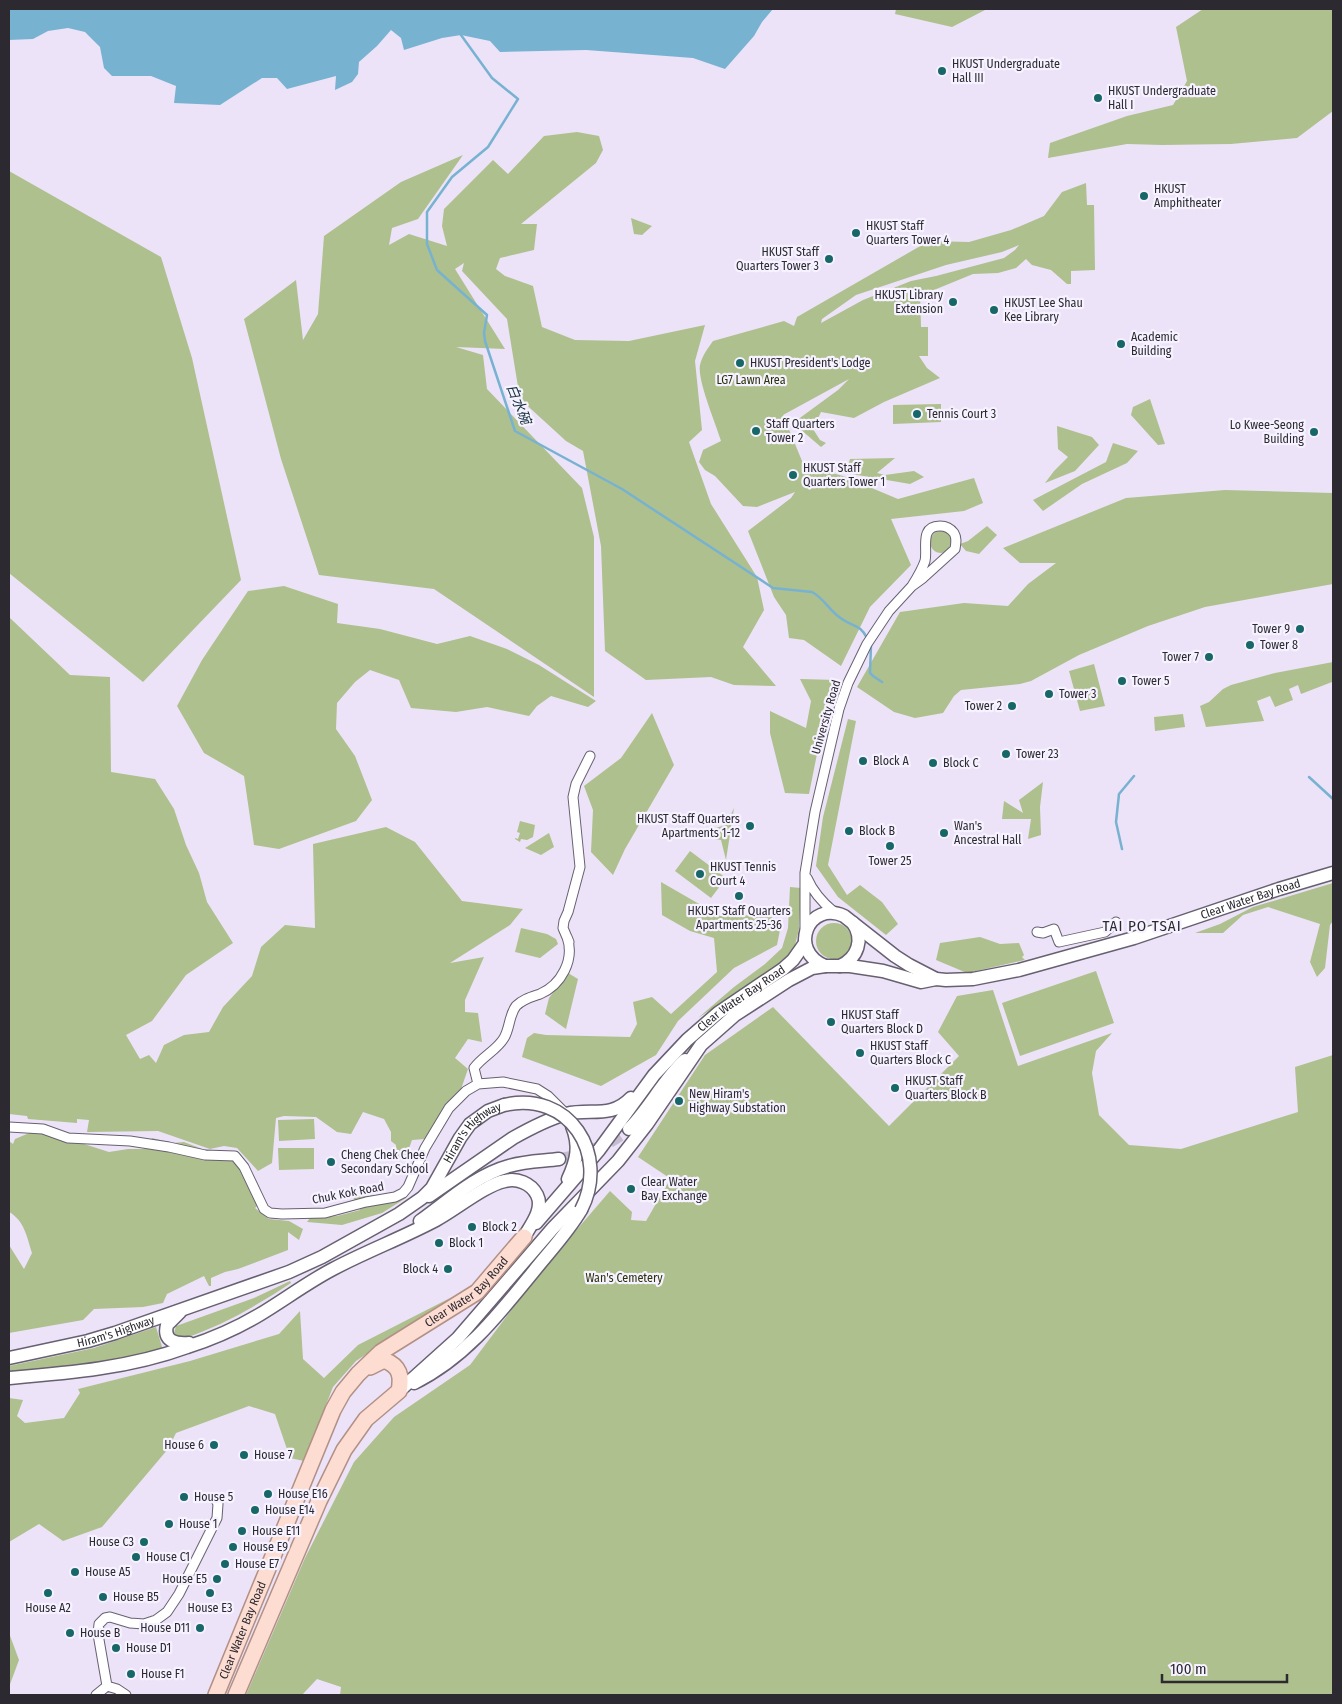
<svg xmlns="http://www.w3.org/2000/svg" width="1342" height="1704" font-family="'Fira Sans Condensed','Noto Sans TC',sans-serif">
<rect width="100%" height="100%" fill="#ece3f8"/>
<path fill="#aec08d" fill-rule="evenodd" d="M 896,9 L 987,9 L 952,27 L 895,14 Z
M 1203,9 L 1333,9 L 1333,111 L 1297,138 L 1231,144 L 1162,145 L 1127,144 L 1048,158 L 1050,143 L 1127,116 L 1173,105 L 1187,81 L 1176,27 Z
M 577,132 L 599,136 L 603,150 L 596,163 L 521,224 L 537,224 L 534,250 L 500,258 L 496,269 L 505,276 L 533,286 L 542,327 L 575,340 L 629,341 L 705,325 L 695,361 L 702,430 L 689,442 L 711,504 L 757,577 L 764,610 L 743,647 L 776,686 L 734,685 L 711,677 L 646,680 L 605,651 L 601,546 L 583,451 L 566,441 L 520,399 L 507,319 L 462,271 L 464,263 L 455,269 L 505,349 L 456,347 L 483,355 L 487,389 L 582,488 L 594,537 L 594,697 L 434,589 L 319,575 L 281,459 L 244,319 L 296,280 L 303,340 L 318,314 L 324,236 L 401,182 L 463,155 L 418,219 L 392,228 L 389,245 L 409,234 L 447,246 L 442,226 L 444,209 L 493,160 L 508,174 L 544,136 Z
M 9,171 L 161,257 L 192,358 L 241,580 L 143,682 L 9,573 Z
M 1086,183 L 1087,205 L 1094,205 L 1095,270 L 1071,271 L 1071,284 L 1067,284 L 1051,270 L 1032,265 L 1026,259 L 1016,268 L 998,273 L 973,274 L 934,290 L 920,291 L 921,327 L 928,327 L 928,356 L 919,356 L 927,368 L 940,378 L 884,402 L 854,418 L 821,412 L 813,429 L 820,440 L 826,443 L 821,447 L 793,423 L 838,390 L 849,379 L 783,415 L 807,473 L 811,467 L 843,476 L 898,499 L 974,478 L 983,503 L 964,511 L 891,519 L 911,565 L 870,607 L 841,666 L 804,640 L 789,638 L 786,615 L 774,597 L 748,531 L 791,498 L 795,492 L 757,507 L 743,506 L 715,476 L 705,470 L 699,462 L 703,450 L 721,441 C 716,424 697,380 700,365 C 702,356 708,348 713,341 L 784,321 L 794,326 L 797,317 L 929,241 L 969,242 L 1011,230 L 1044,216 L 1062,192 ZM 1019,245 L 1015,250 L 1004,258 L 936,276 L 911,281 L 863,300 L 821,323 L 822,319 L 856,295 L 946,265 L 1002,252 Z
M 631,218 L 652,226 L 642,235 L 634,234 Z
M 1150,399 L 1165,444 L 1158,445 L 1131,415 L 1133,407 Z
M 941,404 L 941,422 L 893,424 L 893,405 Z
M 1057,426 L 1092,437 L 1099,445 L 1075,471 L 1045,483 L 1054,471 L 1068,457 L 1058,449 Z
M 1113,443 L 1138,451 L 1127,463 L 1082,484 L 1043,511 L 1033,500 L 1106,462 Z
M 895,458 L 877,473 L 885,475 L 914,471 L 924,477 L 910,484 L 846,473 L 850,459 Z
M 1225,490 L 1333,493 L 1333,584 L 1205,607 L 1148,626 L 1079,655 L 1031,681 L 1020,684 L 961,690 L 954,696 L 943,713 L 915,718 L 894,712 L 857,687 L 900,612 L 964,603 L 1008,606 L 1028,584 L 1056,563 L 1020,563 L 1003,548 L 1126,498 Z
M 987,526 L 997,535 L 979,554 L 966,551 L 960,544 L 968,541 Z
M930 542a11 11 0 1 1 22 0a11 11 0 1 1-22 0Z
M 284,586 L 338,604 L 337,623 L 380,629 L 437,644 L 470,636 L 507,649 L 539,665 L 596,701 L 588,707 L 551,696 L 537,706 L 529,716 L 487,707 L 456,712 L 411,708 L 399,680 L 370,670 L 355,682 L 337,703 L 336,729 L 355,756 L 372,800 L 356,821 L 279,849 L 254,845 L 244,776 L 204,753 L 177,706 L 202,660 L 248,591 Z
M 9,613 L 10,618 L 70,675 L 110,677 L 111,772 L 155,779 L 174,809 L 186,845 L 199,873 L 207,902 L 233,943 L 186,975 L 152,1021 L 126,1035 L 140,1059 L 149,1055 L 156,1063 L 164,1045 L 184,1035 L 209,1032 L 223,1007 L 252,976 L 261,947 L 285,925 L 315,928 L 313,844 L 386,827 L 415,842 L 462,901 L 523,909 L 510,925 L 450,963 L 484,957 L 465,1000 L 465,1012 L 478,1013 L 482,1042 L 468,1039 L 455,1058 L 468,1069 L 460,1092 L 448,1104 L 425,1139 L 412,1140 L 406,1157 L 397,1158 L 396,1145 L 391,1141 L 391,1132 L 384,1119 L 363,1112 L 351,1134 L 337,1132 L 316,1117 L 284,1116 L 276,1118 L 272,1163 L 258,1171 L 237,1148 L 224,1146 L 210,1149 L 158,1131 L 87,1132 L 89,1120 L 77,1119 L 77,1123 L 28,1119 L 27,1116 L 9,1114 Z
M 1333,662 L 1333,683 L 1332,682 L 1301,694 L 1298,685 L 1289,689 L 1293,700 L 1275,707 L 1270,696 L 1257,701 L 1264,721 L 1206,727 L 1200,706 L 1209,702 L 1223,689 L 1231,685 L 1275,673 Z
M 1094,664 L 1105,706 L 1080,711 L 1069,671 Z
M 800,679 L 837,680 L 824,719 L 809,794 L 785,793 L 770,733 L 770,711 L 806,728 L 811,701 Z
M 652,713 L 674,765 L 625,849 L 613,875 L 591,852 L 593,810 L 584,786 L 621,758 Z
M 1183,714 L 1185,727 L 1155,731 L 1154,717 Z
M 848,719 L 856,721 L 828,865 L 847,895 L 860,885 L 882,902 L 898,924 L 886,935 L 838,897 L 816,866 L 823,817 Z
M 1043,782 L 1040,807 L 1041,835 L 1028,839 L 1031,819 L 1002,819 L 1004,801 L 1023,813 L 1019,800 Z
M 734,808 L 726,860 L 721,840 L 709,838 L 712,829 L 726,825 Z
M 520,821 L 535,825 L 533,837 L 527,840 L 521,839 L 520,842 L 515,839 L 515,838 L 518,839 L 520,833 L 517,832 Z
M 549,833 L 554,847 L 541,855 L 525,848 Z
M 690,851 L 726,878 L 711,898 L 675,871 Z
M 661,882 L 720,916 L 769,915 L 781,925 L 777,945 L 734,968 L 678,1021 L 656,1055 L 601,1086 L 522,1057 L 527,1038 L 534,1033 L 546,1035 L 630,1037 L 637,1024 L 633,1002 L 652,997 L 671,1014 L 717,972 L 714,938 L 690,931 L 662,915 Z
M 1333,883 L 1333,921 L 1330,925 L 1325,968 L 1317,977 L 1310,962 L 1320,924 L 1268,907 L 1243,915 L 1223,933 L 1195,933 L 1220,924 L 1253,907 Z
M 790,887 L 801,888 L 799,929 L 794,949 L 784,962 L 698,1018 L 734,987 L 765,964 L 782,948 L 788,928 Z
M816 941a18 18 0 1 1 36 0a18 18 0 1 1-36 0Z
M 521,928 L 547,934 L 556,939 L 558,944 L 540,958 L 515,952 Z
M 980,937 L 1000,944 L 1019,943 L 1024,955 L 1022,957 L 1025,960 L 967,973 L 936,960 L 940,943 Z
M 1096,971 L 1114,1023 L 1020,1056 L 1002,1003 Z
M 568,973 L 578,979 L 566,1029 L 545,1014 L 549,998 Z
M 993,990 L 1018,1066 L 1112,1033 L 1096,1051 L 1092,1073 L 1099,1115 L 1129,1145 L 1181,1149 L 1298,1112 L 1295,1067 L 1333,1055 L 1333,1695 L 340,1695 L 341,1687 L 317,1679 L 302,1695 L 246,1695 L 305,1558 L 354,1462 L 394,1417 L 470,1365 L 536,1277 L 610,1191 L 632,1212 L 631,1220 L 646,1221 L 668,1183 L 668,1177 L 638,1157 L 705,1055 L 773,1007 L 889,1126 L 959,1056 L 938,1032 L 957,996 Z
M 314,1119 L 315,1139 L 279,1141 L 278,1120 Z
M 46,1126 L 56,1139 L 84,1144 L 109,1152 L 128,1149 L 147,1149 L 152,1138 L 173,1143 L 184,1142 L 205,1150 L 206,1153 L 246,1164 L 256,1183 L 251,1195 L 265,1199 L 255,1208 L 269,1219 L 289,1221 L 303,1229 L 299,1240 L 288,1232 L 288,1250 L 238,1269 L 225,1272 L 211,1278 L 211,1286 L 209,1286 L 204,1276 L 167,1294 L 163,1303 L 143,1307 L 94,1309 L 83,1320 L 9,1333 L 9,1245 L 24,1269 L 32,1253 C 27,1237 24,1220 9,1212 L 9,1141 L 13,1144 L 15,1139 Z
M 278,1148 L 314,1148 L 314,1169 L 279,1170 Z
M 377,1195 L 377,1203 L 395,1200 L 408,1195 L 406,1198 L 382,1213 L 342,1225 L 307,1222 L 310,1218 L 337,1216 L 360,1210 L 353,1197 Z
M 290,1281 L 291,1283 C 256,1306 222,1326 182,1339 L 175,1336 L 174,1333 L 176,1326 L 179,1325 L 254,1298 Z
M 452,1297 L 356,1361 L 333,1387 L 304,1461 L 290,1458 L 275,1414 L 249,1406 L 176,1433 L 168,1449 L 102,1527 L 63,1541 L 39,1524 L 9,1542 L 9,1398 L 23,1400 L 17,1416 L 25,1423 L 64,1418 L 80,1393 L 78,1389 L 190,1361 L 279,1334 L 300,1311 L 303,1359 L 324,1378 L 358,1345 Z
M 156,1327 L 163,1350 L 115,1362 L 9,1373 L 9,1366 L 94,1348 Z
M 9,1623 L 9,1633 L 19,1660 L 9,1687 Z"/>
<path fill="#78b2d1" d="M 9,9 L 773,9 L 762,22 L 754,36 L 725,69 L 693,58 L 586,50 L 500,52 L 490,41 L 461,35 L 442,38 L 404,50 L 401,38 L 391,30 L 377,46 L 359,62 L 358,74 L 352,82 L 335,90 L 336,76 L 287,89 L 277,78 L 262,78 L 220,105 L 174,103 L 176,86 L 151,76 L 112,76 L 104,68 L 100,47 L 85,32 L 68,28 L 48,31 L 33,39 L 9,40 Z"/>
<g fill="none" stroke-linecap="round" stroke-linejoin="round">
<path stroke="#78b2d1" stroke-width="2.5" d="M 461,35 L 492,78 L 518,99 L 488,147 L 452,177 L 427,212 L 427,244 L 437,270 L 487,315 L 484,333 L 485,341 L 515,431 L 622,489 L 773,588 L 812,592 C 824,598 830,612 842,619 C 853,627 860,624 867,638
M 871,645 L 870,673 L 873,676 L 882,682
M 1309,777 L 1333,799
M 1122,849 L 1116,822 L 1119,794 L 1134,776"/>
<path stroke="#c6bed0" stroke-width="12" stroke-dasharray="12 6" stroke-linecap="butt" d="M 559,1159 C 586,1155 608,1145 629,1129"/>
<g stroke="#676071" stroke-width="11">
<path id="street" d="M 807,878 C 813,892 823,903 834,912
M 805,931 L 805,873 L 815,812 L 839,709 L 848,683 L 867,644 L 889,611 L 912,586 L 923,578 L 955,549 C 956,543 957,538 954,533 C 951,529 946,526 940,526 C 919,526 928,549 925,561 C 922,570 917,578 912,586
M 1037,932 L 1043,933 L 1054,929 L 1059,942 L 1105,932 L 1116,922
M 478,1084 L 474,1068 C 483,1056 497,1050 504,1038 C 510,1028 509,1015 516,1006 C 523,999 531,997 540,994 C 561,985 575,960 567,937 L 569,942 L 563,928 L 564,921 L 568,912 L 580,867 L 573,797 L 576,784 L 590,756
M 9,1127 L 43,1129 L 68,1138 L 130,1141 L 169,1147 L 205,1155 L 235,1156 L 244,1167 L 264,1209 L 270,1213 L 282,1214 L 325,1213 L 366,1202 L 395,1197 L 403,1193 L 408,1187 L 425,1148 L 449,1108 L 466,1091 L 478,1084 L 503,1082 L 537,1089 L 548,1096 L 566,1114
M 107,1686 L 98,1634 L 99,1624 L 105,1618 L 110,1617 L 130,1623 L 144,1624 L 156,1620 L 167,1612 L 179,1594 L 217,1518 L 218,1504 L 215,1498
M 107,1686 L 117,1689 L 126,1695
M 96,1695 L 107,1686"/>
</g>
<g stroke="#676071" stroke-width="15">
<g id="secondary">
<path id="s1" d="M 825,966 C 787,950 809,900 844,916 L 895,956 L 909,965 L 936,979 L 946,980 L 973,979 L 1019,970 L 1134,938 L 1279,889 L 1333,873"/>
<path d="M 840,966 C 858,958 864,939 853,923"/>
<path d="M 629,1129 C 650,1108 663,1080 685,1060"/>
<path d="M 568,1179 C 577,1160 580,1146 572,1126"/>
<path d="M 429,1196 L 513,1138 C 529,1129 548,1119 566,1114 C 591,1108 611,1119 631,1098"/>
<path d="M 420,1221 C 448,1201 476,1175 509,1166 C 525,1161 543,1161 559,1159"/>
<path id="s2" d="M 536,1223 L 599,1150 L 654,1075 L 687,1040 L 718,1013 L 783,969 L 793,960 L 805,943"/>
<path d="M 180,1312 L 167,1325 C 163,1341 175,1344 189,1343"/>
<path id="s3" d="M 9,1358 L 88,1341 L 115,1333 L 289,1272 L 322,1257 L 399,1214 L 422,1198 L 432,1188 L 460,1138 L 470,1124 L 488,1111 L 504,1105"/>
<path d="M 9,1378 C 69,1373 130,1368 187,1347 C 212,1339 237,1328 259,1315 C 284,1300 308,1282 333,1269 C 367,1251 402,1238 436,1220 C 455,1210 485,1185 505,1181 C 517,1178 531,1183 537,1195 C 544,1209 531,1225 524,1237"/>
<path d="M 414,1383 C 465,1358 499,1314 534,1271 C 550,1251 568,1232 581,1210"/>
<path d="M 399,1391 L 458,1338 L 553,1228 L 618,1161 L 647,1124 L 701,1045 L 735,1015 L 789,980 L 812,968 L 825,966 L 850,966 L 883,971 L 921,982 L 936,979"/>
</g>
</g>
<g stroke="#b39086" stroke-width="18">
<g id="primary">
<path id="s4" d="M 216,1695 L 333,1410 L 343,1392 L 358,1374 L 381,1352 L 477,1292 L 524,1237"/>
<path d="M 236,1695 L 319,1501 L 344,1450 L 366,1419 L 399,1391 C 402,1376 400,1366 384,1360 L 370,1367"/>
</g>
</g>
<use href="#street" stroke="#fff" stroke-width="9"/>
<use href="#secondary" stroke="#fff" stroke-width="12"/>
<use href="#primary" stroke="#fdddd1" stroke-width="15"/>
<g stroke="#676071" stroke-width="15" stroke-linecap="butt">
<path id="secondary-bridge" d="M 504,1105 C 569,1090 610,1154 581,1210"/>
</g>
<use href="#secondary-bridge" stroke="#fff" stroke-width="12"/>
</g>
<g fill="#176668" stroke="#f7f2ff" stroke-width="2">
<circle cx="942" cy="71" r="5"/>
<circle cx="1098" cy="98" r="5"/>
<circle cx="1144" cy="196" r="5"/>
<circle cx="856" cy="233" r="5"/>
<circle cx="829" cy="259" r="5"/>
<circle cx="953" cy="302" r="5"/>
<circle cx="994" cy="310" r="5"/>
<circle cx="1121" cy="344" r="5"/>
<circle cx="740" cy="363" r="5"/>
<circle cx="917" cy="414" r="5"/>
<circle cx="756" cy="431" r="5"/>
<circle cx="1314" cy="432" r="5"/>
<circle cx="793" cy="475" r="5"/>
<circle cx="1300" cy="629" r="5"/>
<circle cx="1250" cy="645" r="5"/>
<circle cx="1209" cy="657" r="5"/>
<circle cx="1122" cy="681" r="5"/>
<circle cx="1049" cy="694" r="5"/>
<circle cx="1012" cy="706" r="5"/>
<circle cx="1006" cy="754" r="5"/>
<circle cx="863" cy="761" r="5"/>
<circle cx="933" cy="763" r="5"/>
<circle cx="750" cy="826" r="5"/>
<circle cx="849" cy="831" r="5"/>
<circle cx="944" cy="833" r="5"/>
<circle cx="890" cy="846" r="5"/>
<circle cx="700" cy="874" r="5"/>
<circle cx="739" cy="896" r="5"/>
<circle cx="831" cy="1022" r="5"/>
<circle cx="860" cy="1053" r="5"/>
<circle cx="895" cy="1088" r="5"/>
<circle cx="679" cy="1101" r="5"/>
<circle cx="331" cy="1162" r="5"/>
<circle cx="631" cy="1189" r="5"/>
<circle cx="472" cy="1227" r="5"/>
<circle cx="439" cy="1243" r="5"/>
<circle cx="448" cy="1269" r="5"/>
<circle cx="214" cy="1445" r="5"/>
<circle cx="244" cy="1455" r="5"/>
<circle cx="268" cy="1494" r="5"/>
<circle cx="184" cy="1497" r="5"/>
<circle cx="255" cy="1510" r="5"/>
<circle cx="169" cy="1524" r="5"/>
<circle cx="242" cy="1531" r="5"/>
<circle cx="144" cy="1542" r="5"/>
<circle cx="233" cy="1547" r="5"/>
<circle cx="136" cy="1557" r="5"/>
<circle cx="225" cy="1564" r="5"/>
<circle cx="75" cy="1572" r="5"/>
<circle cx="217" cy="1579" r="5"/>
<circle cx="48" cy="1593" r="5"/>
<circle cx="210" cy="1593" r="5"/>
<circle cx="103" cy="1597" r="5"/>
<circle cx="200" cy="1628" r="5"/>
<circle cx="70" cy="1633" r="5"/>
<circle cx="116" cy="1648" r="5"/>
<circle cx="131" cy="1674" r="5"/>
</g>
<g text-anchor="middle" stroke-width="4.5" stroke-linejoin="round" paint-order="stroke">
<g font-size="12" fill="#2c2931" stroke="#f7f2ff" text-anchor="start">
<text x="952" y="68">HKUST Undergraduate<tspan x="952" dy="14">Hall III</tspan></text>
<text x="1108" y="95">HKUST Undergraduate<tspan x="1108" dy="14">Hall I</tspan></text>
<text x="1154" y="193">HKUST<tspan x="1154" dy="14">Amphitheater</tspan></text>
<text x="866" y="230">HKUST Staff<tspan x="866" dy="14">Quarters Tower 4</tspan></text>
<text x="819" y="256" text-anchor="end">HKUST Staff<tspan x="819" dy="14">Quarters Tower 3</tspan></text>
<text x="943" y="299" text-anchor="end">HKUST Library<tspan x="943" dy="14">Extension</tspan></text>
<text x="1004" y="307">HKUST Lee Shau<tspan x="1004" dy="14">Kee Library</tspan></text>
<text x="1131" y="341">Academic<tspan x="1131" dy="14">Building</tspan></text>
<text x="750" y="367">HKUST President's Lodge</text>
<text x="927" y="418">Tennis Court 3</text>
<text x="766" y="428">Staff Quarters<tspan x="766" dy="14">Tower 2</tspan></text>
<text x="1304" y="429" text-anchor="end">Lo Kwee-Seong<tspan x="1304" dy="14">Building</tspan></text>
<text x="803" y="472">HKUST Staff<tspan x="803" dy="14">Quarters Tower 1</tspan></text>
<text x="1290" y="633" text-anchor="end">Tower 9</text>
<text x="1260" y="649">Tower 8</text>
<text x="1199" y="661" text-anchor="end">Tower 7</text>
<text x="1132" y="685">Tower 5</text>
<text x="1059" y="698">Tower 3</text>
<text x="1002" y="710" text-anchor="end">Tower 2</text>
<text x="1016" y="758">Tower 23</text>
<text x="873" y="765">Block A</text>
<text x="943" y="767">Block C</text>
<text x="740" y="823" text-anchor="end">HKUST Staff Quarters<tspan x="740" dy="14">Apartments 1-12</tspan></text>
<text x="954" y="830">Wan's<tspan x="954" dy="14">Ancestral Hall</tspan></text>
<text x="859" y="835">Block B</text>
<text x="890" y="865" text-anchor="middle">Tower 25</text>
<text x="710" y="871">HKUST Tennis<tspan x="710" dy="14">Court 4</tspan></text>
<text x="739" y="915" text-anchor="middle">HKUST Staff Quarters<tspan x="739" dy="14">Apartments 25-36</tspan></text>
<text x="841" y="1019">HKUST Staff<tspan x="841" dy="14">Quarters Block D</tspan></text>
<text x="870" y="1050">HKUST Staff<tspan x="870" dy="14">Quarters Block C</tspan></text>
<text x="905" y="1085">HKUST Staff<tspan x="905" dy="14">Quarters Block B</tspan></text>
<text x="689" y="1098">New Hiram's<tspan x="689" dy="14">Highway Substation</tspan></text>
<text x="341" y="1159">Cheng Chek Chee<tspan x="341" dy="14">Secondary School</tspan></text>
<text x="641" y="1186">Clear Water<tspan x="641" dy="14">Bay Exchange</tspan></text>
<text x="482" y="1231">Block 2</text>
<text x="449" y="1247">Block 1</text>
<text x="438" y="1273" text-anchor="end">Block 4</text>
<text x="204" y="1449" text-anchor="end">House 6</text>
<text x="254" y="1459">House 7</text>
<text x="278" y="1498">House E16</text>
<text x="194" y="1501">House 5</text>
<text x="265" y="1514">House E14</text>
<text x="179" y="1528">House 1</text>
<text x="252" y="1535">House E11</text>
<text x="134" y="1546" text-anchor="end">House C3</text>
<text x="243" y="1551">House E9</text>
<text x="146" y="1561">House C1</text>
<text x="235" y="1568">House E7</text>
<text x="85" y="1576">House A5</text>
<text x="207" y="1583" text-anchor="end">House E5</text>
<text x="113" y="1601">House B5</text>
<text x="48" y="1612" text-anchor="middle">House A2</text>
<text x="210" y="1612" text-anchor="middle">House E3</text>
<text x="190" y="1632" text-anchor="end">House D11</text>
<text x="80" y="1637">House B</text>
<text x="126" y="1652">House D1</text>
<text x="141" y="1678">House F1</text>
</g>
<g font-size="12" fill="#28330b" stroke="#f7f2ff">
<text x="751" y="384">LG7 Lawn Area</text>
<text x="624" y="1282">Wan's Cemetery</text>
</g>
<g font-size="12" fill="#2c2931" stroke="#f7f2ff">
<text transform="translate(826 717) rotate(-74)" y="4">University Road</text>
<text dy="4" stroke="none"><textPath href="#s1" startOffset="528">Clear Water Bay Road</textPath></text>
<text dy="4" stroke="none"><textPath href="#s2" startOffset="306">Clear Water Bay Road</textPath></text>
<text dy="4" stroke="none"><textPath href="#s3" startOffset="530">Hiram's Highway</textPath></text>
<text transform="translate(348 1193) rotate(-11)" y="4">Chuk Kok Road</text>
<text dy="4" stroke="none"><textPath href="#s4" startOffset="489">Clear Water Bay Road</textPath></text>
<text dy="4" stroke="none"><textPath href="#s3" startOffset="110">Hiram's Highway</textPath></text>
<text dy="4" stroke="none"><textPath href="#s4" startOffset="70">Clear Water Bay Road</textPath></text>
</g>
<g font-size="14" font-style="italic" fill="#14303d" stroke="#f7f2ff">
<text transform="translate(519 404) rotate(68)" y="5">白水碗</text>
</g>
<g font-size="15" letter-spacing="1" fill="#2c2931" stroke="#f7f2ff">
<text x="1142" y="931">TAI PO TSAI</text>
</g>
</g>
<rect width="1342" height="1704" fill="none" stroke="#2c2931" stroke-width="20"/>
<path d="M1162 1674v8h125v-8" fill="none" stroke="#2c2931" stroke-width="2.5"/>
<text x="1170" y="1674" font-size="15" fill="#2c2931" stroke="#f7f2ff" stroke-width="4" paint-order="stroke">100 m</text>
</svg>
